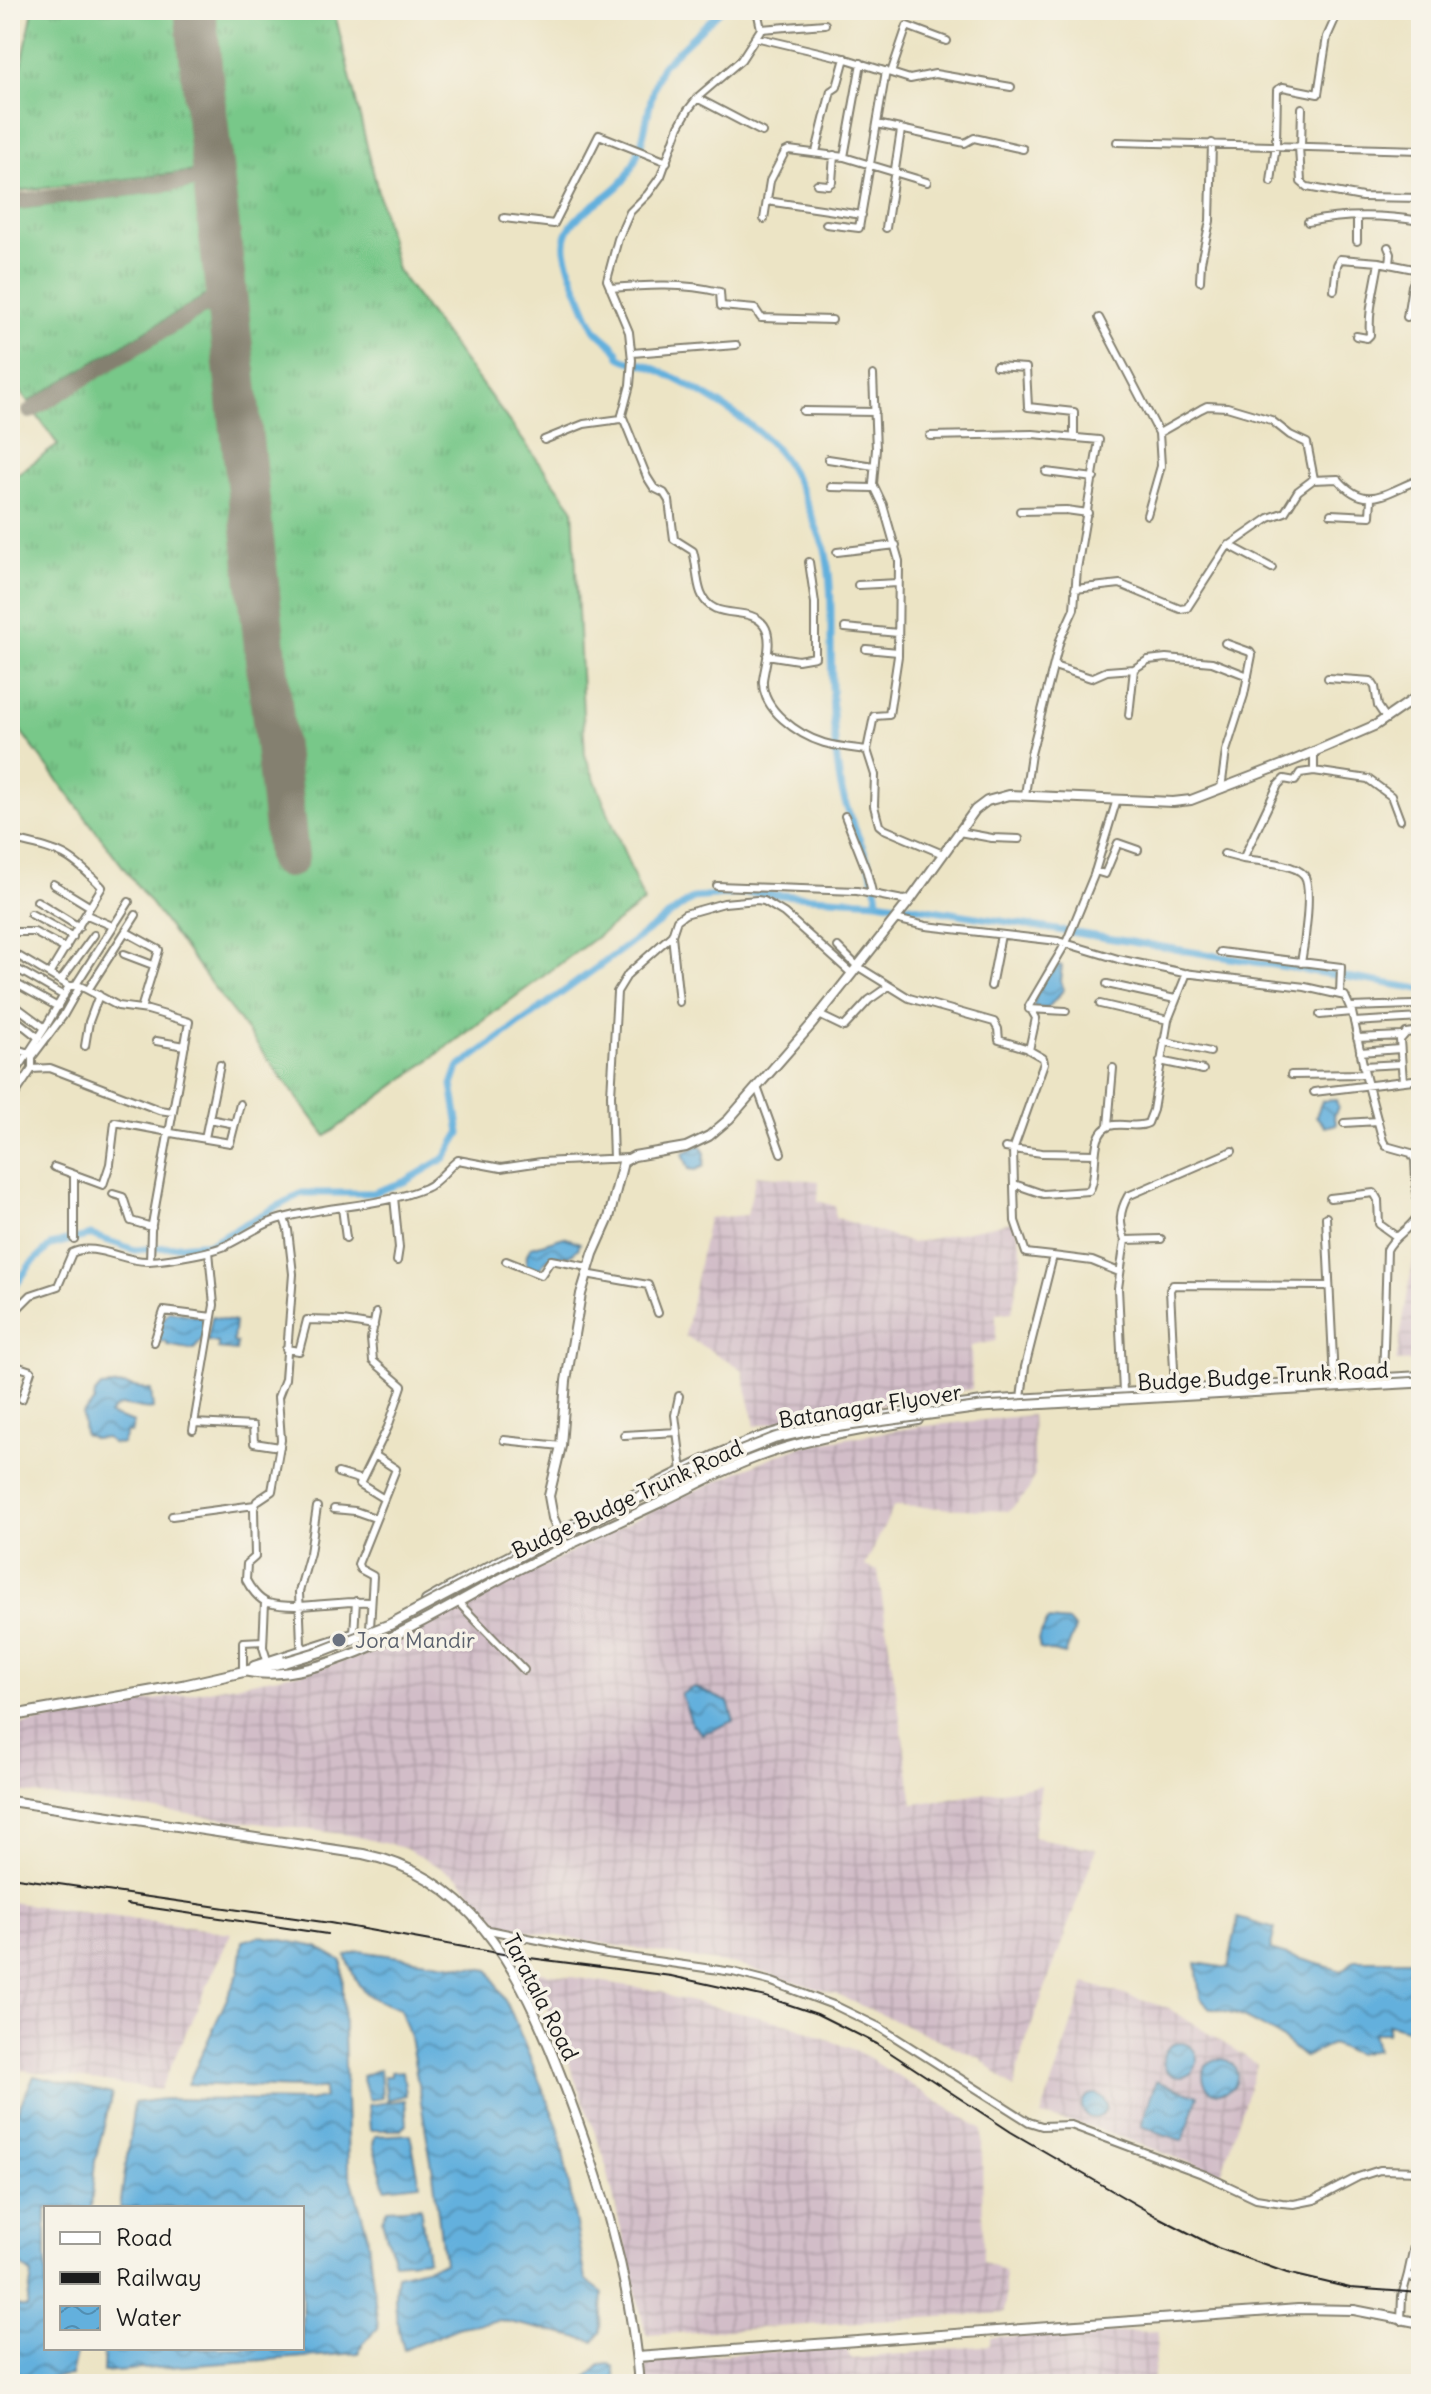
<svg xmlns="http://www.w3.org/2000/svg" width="1431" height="2394" font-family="Delius,sans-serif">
<defs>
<pattern id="industrial-grid" width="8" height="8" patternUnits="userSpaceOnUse" patternTransform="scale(2)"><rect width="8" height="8" fill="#d2bdc8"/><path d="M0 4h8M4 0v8" fill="none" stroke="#b4a2ab"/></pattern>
<pattern id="grass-tufts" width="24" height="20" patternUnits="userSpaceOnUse" patternTransform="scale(2)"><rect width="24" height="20" fill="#78c889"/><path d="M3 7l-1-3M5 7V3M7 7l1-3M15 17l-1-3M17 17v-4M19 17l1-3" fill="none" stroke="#67ab76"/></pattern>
<pattern id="water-waves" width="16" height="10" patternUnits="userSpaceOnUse" patternTransform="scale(2)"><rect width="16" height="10" fill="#63b0dd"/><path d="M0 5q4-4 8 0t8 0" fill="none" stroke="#518eb2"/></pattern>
</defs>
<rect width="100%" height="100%" fill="#f7f3e8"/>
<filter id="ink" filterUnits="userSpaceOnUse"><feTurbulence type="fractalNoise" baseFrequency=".0125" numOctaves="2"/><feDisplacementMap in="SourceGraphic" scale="16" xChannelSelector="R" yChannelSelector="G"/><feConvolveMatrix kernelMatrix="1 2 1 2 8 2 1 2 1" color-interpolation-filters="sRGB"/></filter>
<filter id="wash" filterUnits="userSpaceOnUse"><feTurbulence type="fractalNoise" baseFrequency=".006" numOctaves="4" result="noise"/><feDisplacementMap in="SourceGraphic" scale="32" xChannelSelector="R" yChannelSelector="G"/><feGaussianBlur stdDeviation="1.8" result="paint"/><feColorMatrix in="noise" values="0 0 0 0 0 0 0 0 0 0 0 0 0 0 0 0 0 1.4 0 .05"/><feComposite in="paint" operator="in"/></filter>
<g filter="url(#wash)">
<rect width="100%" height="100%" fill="#ece4c5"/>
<path fill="url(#industrial-grid)" d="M 756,1175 L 819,1181 L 818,1201 L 835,1206 L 835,1217 L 911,1243 L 1016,1221 L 1022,1256 L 1012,1312 L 996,1314 L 996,1341 L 971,1346 L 972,1389 L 755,1426 L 742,1369 L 685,1336 L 708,1218 L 747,1215 Z
M 1421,1247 L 1421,1361 L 1396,1362 L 1415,1250 Z
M 1032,1415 L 1035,1475 L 1027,1493 L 1009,1511 L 894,1506 L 865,1566 L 878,1571 L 913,1804 L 1041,1785 L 1033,1837 L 1096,1849 L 1023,2049 L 1014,2089 L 980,2058 L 835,1994 L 741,1966 L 503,1927 L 458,1877 L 404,1848 L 350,1835 L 10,1791 L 10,1727 L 305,1672 L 381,1650 L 669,1502 L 772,1457 L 805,1445 L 916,1427 Z
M 10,1902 L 231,1933 L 160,2090 L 22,2070 L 10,2115 Z
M 534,1971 L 661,1991 L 671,1997 L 789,2024 L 857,2051 L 982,2129 L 983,2261 L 1005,2271 L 1005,2313 L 646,2335 L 604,2157 Z
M 1085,1983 L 1168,2008 L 1257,2064 L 1221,2174 L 1089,2126 L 1041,2116 Z
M 1158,2331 L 1153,2384 L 647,2384 L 645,2359 L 846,2347 L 851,2359 L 990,2345 L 990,2337 Z"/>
<path fill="url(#grass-tufts)" stroke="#4a7252" stroke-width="2" d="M 33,10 L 178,10 L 197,171 L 10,192 L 10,122 Z
M 205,10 L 334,10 L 397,270 L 573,508 L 585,755 L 644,902 L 326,1136 L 10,717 L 10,479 L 58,445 L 36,414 L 213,309 L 275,858 L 302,855 Z
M 199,187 L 211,292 L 28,402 L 10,376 L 10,210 Z"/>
<path fill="url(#water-waves)" stroke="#40667c" stroke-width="2" d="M 1053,962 L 1062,966 L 1060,980 L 1064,989 L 1047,1009 L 1033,1007 L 1039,984 Z
M 1336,1100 L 1338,1107 L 1334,1116 L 1337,1124 L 1325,1127 L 1316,1116 L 1322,1101 Z
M 700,1145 L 705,1153 L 704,1166 L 696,1170 L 689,1169 L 683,1153 Z
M 564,1237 L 580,1243 L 578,1249 L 569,1256 C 554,1255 548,1255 540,1269 L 530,1267 L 526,1264 L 527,1254 L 531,1247 Z
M 169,1311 L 206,1318 L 203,1339 L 193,1350 L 167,1345 L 167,1342 L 158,1341 L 162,1321 Z
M 212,1317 L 235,1322 L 233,1342 L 237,1343 L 236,1351 L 218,1349 L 218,1343 L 207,1341 Z
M 124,1385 L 151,1390 L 153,1409 C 136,1413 120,1396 109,1415 L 134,1423 L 131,1433 L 127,1432 L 122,1444 L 112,1443 L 106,1438 L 94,1439 L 84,1434 L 82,1414 L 94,1402 L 95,1394 L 101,1387 Z
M 1048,1620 L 1069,1622 L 1075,1629 L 1065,1655 L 1040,1649 L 1038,1639 Z
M 694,1687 L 728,1702 L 734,1721 L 702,1734 L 692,1724 L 681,1694 Z
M 1238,1918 L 1275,1929 L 1270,1950 L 1342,1971 L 1355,1960 L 1421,1960 L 1421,2033 L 1388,2024 L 1387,2033 L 1372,2033 L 1376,2050 L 1357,2054 L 1331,2044 L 1304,2057 L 1276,2034 L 1241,2016 L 1210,2008 L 1200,1998 L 1196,1963 L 1228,1968 Z
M 261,1936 L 317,1947 L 342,1961 L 348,2167 L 367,2232 L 378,2328 L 363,2344 L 358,2353 L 103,2372 L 104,2348 L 302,2348 L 302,2208 L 120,2208 L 134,2103 L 163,2099 L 308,2101 L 324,2098 L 324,2089 L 188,2084 L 239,1972 L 243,1941 Z
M 359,1951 L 489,1970 L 512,2014 L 559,2129 L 586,2280 L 603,2293 L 601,2332 L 594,2341 L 500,2320 L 460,2327 L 404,2350 C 397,2325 392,2300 397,2275 L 444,2263 L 433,2173 L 410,2037 L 400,2009 C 363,1996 360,1993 346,1956 Z
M1163 2060a17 17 0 1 1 34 0a17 17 0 1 1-34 0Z
M1203 2076a17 17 0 1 1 34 0a17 17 0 1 1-34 0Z
M 380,2069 L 382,2098 L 369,2100 L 362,2076 Z
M 403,2071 L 406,2095 L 387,2100 L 384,2076 L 391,2076 L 391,2072 Z
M 34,2076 L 112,2094 L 95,2161 L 91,2208 L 46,2208 L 46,2348 L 77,2348 L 71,2376 L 10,2381 L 10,2305 L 27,2308 L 32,2275 L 19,2264 L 10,2249 L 10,2116 L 15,2116 Z
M 1156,2081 L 1198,2096 L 1183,2141 L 1141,2126 Z
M1082 2106a12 12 0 1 1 24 0a12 12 0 1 1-24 0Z
M 405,2100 L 407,2124 L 400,2130 L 370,2130 L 368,2105 Z
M 410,2134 L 420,2184 L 385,2188 L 373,2145 L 375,2136 Z
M 420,2207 L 428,2259 L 394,2262 L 382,2220 L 387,2209 Z
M 610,2364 L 614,2367 L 617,2384 L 581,2384 L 600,2365 Z"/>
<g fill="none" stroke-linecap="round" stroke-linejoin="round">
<path stroke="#63b0dd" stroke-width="7" d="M 721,10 L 662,66 C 645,100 650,141 626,177 C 608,204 556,215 566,255 C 569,269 589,320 596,330 C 605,341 616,344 620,357 C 629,363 639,362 649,366 C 686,382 758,423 781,455 C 801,482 812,518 825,549 C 832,581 831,609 831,641 C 832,685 832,732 839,776 C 845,819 872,855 878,899
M 10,1294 L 30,1265 L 51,1245 L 91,1235 L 135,1250 L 210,1243 L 302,1193 L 373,1193 L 406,1181 L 445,1158 L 460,1133 L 452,1085 L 458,1068 L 693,898 L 748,893 L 878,901 L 1421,989"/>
<path stroke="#848070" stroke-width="16" d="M 13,202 L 214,178
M 209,303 L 221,291 L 226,279
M 30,411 L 209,303 L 229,308"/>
<path stroke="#848070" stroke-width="42" d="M 195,10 L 288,857"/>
</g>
</g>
<g filter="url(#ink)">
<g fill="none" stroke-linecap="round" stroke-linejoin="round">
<g stroke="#848070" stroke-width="10">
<path id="minor" d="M 761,29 L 825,24
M 755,37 L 840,57 L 910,79 L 935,74 L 1011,87
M 891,73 L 907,26 L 947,41
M 697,98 L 762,132
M 877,124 L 965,143 L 974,138 L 1023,149
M 1117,142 L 1421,150
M 1299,146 L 1301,182 L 1307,187 L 1362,197 L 1421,198
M 1301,146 L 1302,108
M 816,152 L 831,91 L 837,87 L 845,58
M 844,157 L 861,63
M 1271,182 L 1276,144 L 1277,90 L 1283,87 L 1318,94 L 1327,37 L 1339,10
M 817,184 L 828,185 L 832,182 L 834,155
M 767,201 L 862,215
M 504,218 L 554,224 L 599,135 L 667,162
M 1357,218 L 1357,241
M 764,219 L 770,181 L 785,152 L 789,150 L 844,157 L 927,182
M 1308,222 C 1343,214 1386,215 1421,221
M 826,224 L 859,228 L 886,71
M 886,228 L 901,130
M 1388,247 L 1391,254 L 1390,264
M 1200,281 L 1201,262 L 1210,221 L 1212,143
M 610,288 C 647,285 684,283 720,292 L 721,306 L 755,309 L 761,318 L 832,320
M 1334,290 L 1337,265 L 1340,259 L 1379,262 L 1419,270
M 1407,317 L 1412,286 L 1421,265
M 1099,318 L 1159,433
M 1356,336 L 1367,338 L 1370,335 C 1368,310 1375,288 1379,262
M 632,353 L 736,345
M 996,366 L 1026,368 L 1028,407 L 1074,412 L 1074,438
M 873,375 L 876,449 L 873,484 L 883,505 L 899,561 L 898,656 L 889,715 L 874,716 L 867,750 L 875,775 L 874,806 L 879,825 L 884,829 L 943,854
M 803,411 L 875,412
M 622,415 L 647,477 L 654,488 L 664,493 L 669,501 L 674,539 L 693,551 C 697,564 696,580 701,593 C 712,623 749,604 764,625 C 774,639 765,664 763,680 C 761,709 798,735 824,743 C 838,747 852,748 867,750
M 930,436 L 1033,434 L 1099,440 L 1077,569 L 1074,609 L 1060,640 L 1031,754 L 1025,795
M 544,440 L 584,424 L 621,419 L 630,385 L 632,360 L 629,332 L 607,280 L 618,239 L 630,212 L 648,194 L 661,176 L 679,126 L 688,110 L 699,96 L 741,60 L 761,29 L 757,10
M 828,459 L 874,466
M 1046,472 L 1094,478
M 1312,480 L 1338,479 C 1367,514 1388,490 1421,479
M 831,487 L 873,488
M 1020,511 L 1066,510 L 1088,513
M 1331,514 L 1370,516 L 1371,499
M 1229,545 L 1272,568
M 837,552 L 896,545
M 858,585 L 898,583
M 1075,589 L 1120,584 L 1180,609 L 1187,608 L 1226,548 L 1269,518 L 1285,512 L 1298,491 L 1314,479 L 1307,443 L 1290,435 L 1271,420 L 1227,407 L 1207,406 L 1201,409 L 1159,433 L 1161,466 L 1147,515
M 845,628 L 898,633
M 866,649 L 898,652
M 767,655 L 798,660 L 815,657 L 815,603 L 809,562
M 1054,666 L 1091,678 L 1107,671 L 1134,669 L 1148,660 L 1166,658 L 1212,662 L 1248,676
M 1328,678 L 1371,681 L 1375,687 L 1378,706 L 1386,718
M 1129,715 L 1134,669
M 1314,771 L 1368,779 L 1391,796 L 1400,820
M 1221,789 L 1226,751 L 1244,695 L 1252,655 L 1250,652 L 1225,643
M 845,816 L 867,872 L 872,892
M 959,832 L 992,838 L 1019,839
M 10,839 C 59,851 66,850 102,887 L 50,973
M 1224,854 L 1243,859 L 1278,785 L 1284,779 L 1295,781 L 1300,773 L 1314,771 L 1314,752
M 1243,859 C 1258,861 1294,863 1304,875 C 1313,887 1304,947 1301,963
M 1095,871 L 1105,874 L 1118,843 L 1138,850
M 53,884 L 89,906
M 717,886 L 857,891 L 903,900 L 911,899
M 37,901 L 79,927
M 31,914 L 73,937
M 87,915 L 110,925
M 895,919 L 926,926 L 1058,941 L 1118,959 L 1184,973 L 1305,987 L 1345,996 L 1352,1012 L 1366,1078 L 1383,1141 L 1386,1146 L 1411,1153 L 1415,1160 L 1418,1215 C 1411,1229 1393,1236 1387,1250 L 1383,1381
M 10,932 L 34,932 L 66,949
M 128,933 L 159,950 L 141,1009
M 672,935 L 679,1002
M 838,947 L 857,966 L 909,998 L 994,1022 L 998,1029 L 999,1040 L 1029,1049
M 10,951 L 69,986 L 45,1028 L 10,1081
M 1220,952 L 1341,967 L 1340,994
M 124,954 L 153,965
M 10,965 L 64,996
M 61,980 L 94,935
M 13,982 L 58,1007
M 1107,984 L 1175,999
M 69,986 L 75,986 L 129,902
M 991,986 L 1001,935
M 88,990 L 118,1006 L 148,1010 L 189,1022 L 169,1133
M 10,1002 L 45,1028
M 1100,1004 L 1168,1020
M 1350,1007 L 1413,1005
M 1029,1009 L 1066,1011
M 10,1015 L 39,1038
M 819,1015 L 844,1027 L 869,1000 L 889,986
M 1320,1015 L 1352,1012
M 1354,1022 L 1421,1018
M 1357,1038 L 1402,1036
M 156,1041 L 185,1046
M 1163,1041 L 1210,1052
M 85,1046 L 89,1022 L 99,995
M 10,1047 L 29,1053
M 1360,1052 L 1400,1049
M 1160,1061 L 1203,1070
M 1363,1066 L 1401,1064
M 32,1069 L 50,1068 L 159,1110 L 173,1112
M 1291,1075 L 1365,1074
M 1403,1081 L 1400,1040 L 1406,1033 L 1421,1031
M 757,1087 L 781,1153
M 1314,1092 L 1421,1079
M 10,1102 L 32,1069 L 32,1057 L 63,1016 L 80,986 L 88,990 L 136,915
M 209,1119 L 235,1124
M 1344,1123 L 1378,1121
M 1108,1126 L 1113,1068
M 205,1138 L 220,1065
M 1005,1148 L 1042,1153 L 1095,1154
M 613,1159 L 611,1095 L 617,992 L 628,974 L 672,935 L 677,920 L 685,914 L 724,903 L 757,900 L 764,901 L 784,913 L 851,973
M 54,1167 L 103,1185 L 110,1164 L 115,1122 L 169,1132
M 1014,1184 L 1043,1194 L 1089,1191 C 1100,1175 1088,1133 1110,1126 C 1122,1122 1136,1129 1148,1123 L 1153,1110 L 1168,1020 L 1187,973
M 113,1194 L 123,1197 L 131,1221 L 152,1227
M 394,1197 L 399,1248 L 397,1261
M 1330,1198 L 1374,1193 L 1378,1200 L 1379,1224 L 1397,1237
M 342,1208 L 346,1238
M 1326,1217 L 1334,1380
M 284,1218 L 288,1230 L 293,1274 L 285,1379 L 278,1397 L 281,1440 L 272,1491 L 257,1501 L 254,1508 L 255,1557 L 247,1564 L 246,1580 C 250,1588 259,1600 268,1603 C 299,1611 337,1600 370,1602
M 74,1239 L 74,1176
M 1125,1240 C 1119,1222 1119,1212 1128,1196 L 1232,1151
M 1053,1256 L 1092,1261 L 1119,1272
M 150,1261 L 151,1230 L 168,1135 L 171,1133 L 230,1143 L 240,1104
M 506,1261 L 541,1275 L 551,1260 L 588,1267
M 586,1274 L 648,1285 L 658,1313
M 10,1290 L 13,1291
M 376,1313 L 371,1339 L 373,1361 L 402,1386 L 388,1427 L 360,1484 L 384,1499
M 10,1316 L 31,1295 L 58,1286 L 72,1253 C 94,1241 125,1263 149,1261 C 167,1260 211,1253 227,1245 C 244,1237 258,1226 276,1220 C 324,1205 378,1208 425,1188 C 438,1183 447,1168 458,1160 L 501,1168 L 541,1162 L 628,1158
M 154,1342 L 164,1311 L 212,1317
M 286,1349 L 299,1351 L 307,1320 L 343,1321 L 374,1326
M 10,1364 L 31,1371 L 22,1399
M 1175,1389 L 1170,1290 L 1173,1285 L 1329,1286
M 1123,1392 L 1118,1288 L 1125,1240 L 1161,1239
M 679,1396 L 675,1415 L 682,1471
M 1021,1398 L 1025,1367 L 1053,1256 L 1026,1253 L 1015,1221 L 1013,1150 L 1044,1063 L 1043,1058 L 1029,1050 L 1036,1018 L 1029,1006 L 1066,943 L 1094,875 L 1117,799
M 194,1423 L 253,1426 L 254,1443 L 280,1447
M 193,1430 L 214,1305 L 209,1251
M 624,1435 L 677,1432
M 504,1440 L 561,1446
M 338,1473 L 362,1480
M 334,1509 L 355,1511 L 375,1518
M 172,1516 L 255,1505
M 265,1602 L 263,1647 L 267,1660
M 459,1603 L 524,1670
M 370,1628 L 373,1576 L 360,1569 L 358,1564 L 396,1469 L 376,1456
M 354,1634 L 356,1601
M 305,1650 L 301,1644 L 299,1592 L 310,1553 L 317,1507
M 243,1668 L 243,1642 L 263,1641
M 484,1929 L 607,1954 L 733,1972 L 772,1982 L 836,2006 L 879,2027 L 1029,2122 L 1042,2126 L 1071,2125 L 1205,2175 L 1256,2199 L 1282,2203 L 1294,2204 L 1314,2200 L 1358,2177 L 1380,2170 L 1421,2171
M 1421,2214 L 1408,2274 L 1413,2278 L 1421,2279
M 1401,2321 L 1402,2296 L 1408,2274"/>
</g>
<g stroke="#848070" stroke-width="12">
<path id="tertiary" d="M 566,1547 L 553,1518 L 549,1496 L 561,1446 L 566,1381 L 581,1294 L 593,1254 L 609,1218 L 623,1162 L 634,1156 L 686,1147 L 709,1136 L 729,1119 L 812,1024 L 911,899 L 975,810 L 987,801 L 1009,795 L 1173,802 L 1191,800 L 1295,760 L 1376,725 L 1421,694
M 426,1601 C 496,1560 568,1527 640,1492 C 688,1468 734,1443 787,1429 L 997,1400 L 1421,1376
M 254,1666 L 356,1633
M 249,1672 C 325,1686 444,1608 511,1573 C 560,1548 610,1526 659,1503 C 688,1489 717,1473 747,1461 C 801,1439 861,1430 918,1420
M 10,1801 L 363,1854 C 412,1864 453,1890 484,1929 C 519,1972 542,2027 562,2079 C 600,2177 631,2279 639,2384
M 637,2357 L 1298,2309 L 1354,2310 L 1421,2323"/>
</g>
<g stroke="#848070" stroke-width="13">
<path id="secondary" d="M 10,1716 L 185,1685 L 285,1662"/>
</g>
<use href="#minor" stroke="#fff" stroke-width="6"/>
<use href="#tertiary" stroke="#fff" stroke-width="8"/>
<use href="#secondary" stroke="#fff" stroke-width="9"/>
<path stroke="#1c1c1c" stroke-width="2" d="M 10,1877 L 330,1923 L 514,1956 L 671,1976 L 766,1997 L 817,2014 L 877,2044 L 1011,2132 L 1154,2215 L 1218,2248 L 1287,2273 L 1350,2288 L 1421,2293
M 126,1904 L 327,1934"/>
<g stroke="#848070" stroke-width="13" stroke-linecap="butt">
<path id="secondary-bridge" d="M 285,1662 L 322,1651 L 389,1625 L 534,1548 L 704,1466 L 775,1438 L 805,1431 L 981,1407 L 1421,1382"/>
</g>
<use href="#secondary-bridge" stroke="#fff" stroke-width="9"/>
</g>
</g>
<circle fill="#6b7280" stroke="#f7f3e8" stroke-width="3" cx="339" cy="1640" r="8"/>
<g text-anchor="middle" stroke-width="7" stroke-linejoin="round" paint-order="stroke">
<g font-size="22" fill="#1c1c1c" stroke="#f7f3e8">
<text transform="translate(1263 1376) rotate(-3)" y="8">Budge Budge Trunk Road</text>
<text transform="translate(870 1406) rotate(-9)" y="8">Batanagar Flyover</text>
<text transform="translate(627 1499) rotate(-25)" y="8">Budge Budge Trunk Road</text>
<text transform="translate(541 1997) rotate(63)" y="8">Taratala Road</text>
</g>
<g font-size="22" fill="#5b616d" stroke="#f7f3e8" text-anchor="start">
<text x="355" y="1648">Jora Mandir</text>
</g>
</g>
<rect width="1431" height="2394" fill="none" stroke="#f7f3e8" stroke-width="40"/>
<rect x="44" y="2206" width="260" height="144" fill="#f7f3e8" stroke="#9f9d96" stroke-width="2"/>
<rect x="60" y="2232" width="40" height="12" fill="#ffffff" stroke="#9f9d96" stroke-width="2"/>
<text x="116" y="2246" font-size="24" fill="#1c1c1c">Road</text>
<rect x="60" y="2272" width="40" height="12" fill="#1c1c1c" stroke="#9f9d96" stroke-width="2"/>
<text x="116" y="2286" font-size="24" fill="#1c1c1c">Railway</text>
<rect x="60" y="2306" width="40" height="24" fill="url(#water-waves)" stroke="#9f9d96" stroke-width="2"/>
<text x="116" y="2326" font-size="24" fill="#1c1c1c">Water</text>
</svg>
